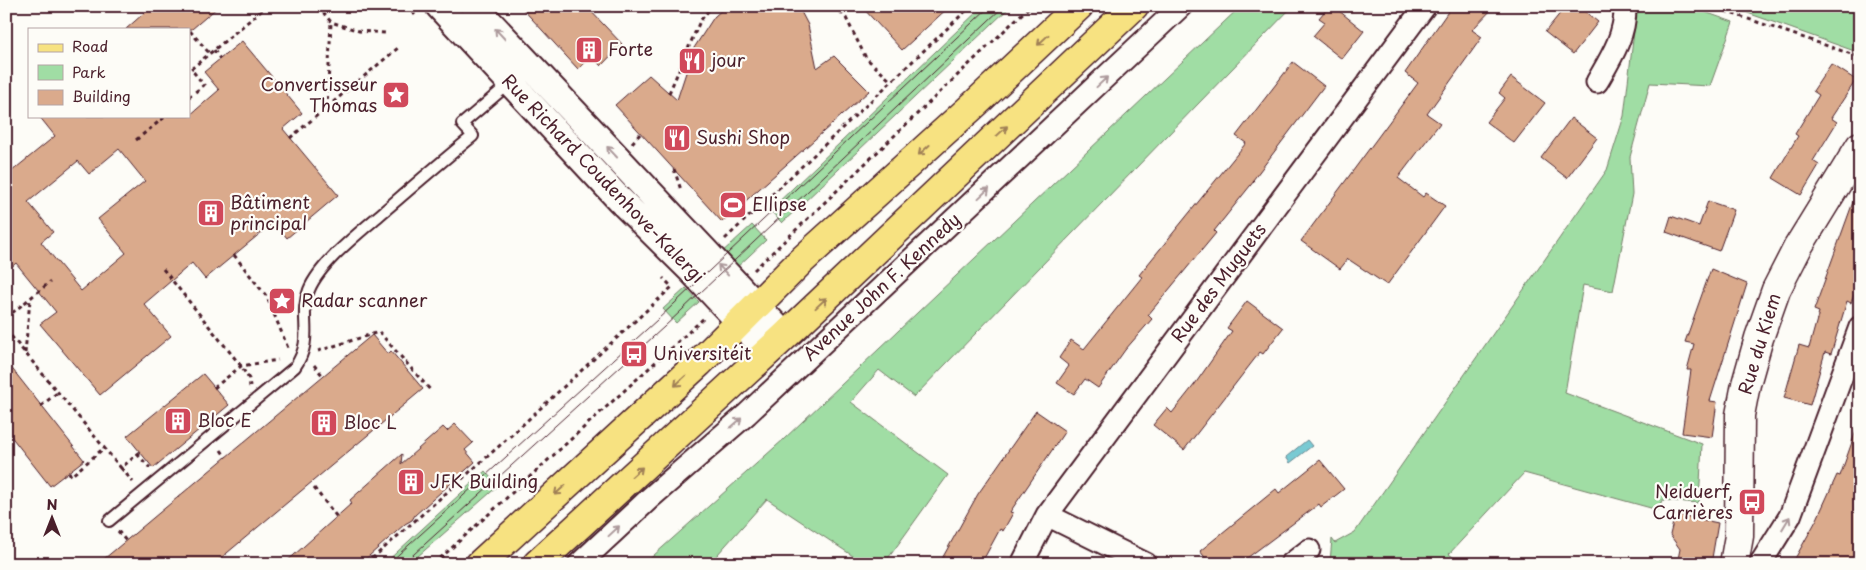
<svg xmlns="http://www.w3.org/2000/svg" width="1866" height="570" font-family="'Playpen Sans',sans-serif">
<rect width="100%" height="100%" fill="#fdfcf7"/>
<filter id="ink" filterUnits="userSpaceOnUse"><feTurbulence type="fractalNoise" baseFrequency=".02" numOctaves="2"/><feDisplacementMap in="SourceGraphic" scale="10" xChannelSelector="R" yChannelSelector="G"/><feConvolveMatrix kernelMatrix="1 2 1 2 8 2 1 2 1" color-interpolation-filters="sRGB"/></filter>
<g filter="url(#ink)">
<path fill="#a0dda4" stroke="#757e68" d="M 983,6 L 1011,6 L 782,223 L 770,210 Z
M 1241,6 L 1293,6 L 914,397 L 879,370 L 851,402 L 948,475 L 884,564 L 865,564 L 767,499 L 709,564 L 644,564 L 784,439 Z
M 1637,6 L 1688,6 L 1733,22 L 1710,86 L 1650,83 L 1630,157 L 1632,194 L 1613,291 L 1583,285 L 1565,393 L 1702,444 L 1699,503 L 1662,500 L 1658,510 L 1524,473 L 1449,554 L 1462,564 L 1327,564 L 1330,562 L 1332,539 L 1335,543 L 1355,532 L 1607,170 L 1624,116 Z
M 1728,6 L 1860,6 L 1860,53 Z
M 752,225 L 766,240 L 734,270 L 720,254 Z
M 686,288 L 699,302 L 676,323 L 663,309 Z
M 485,471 L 498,486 L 409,564 L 384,564 Z"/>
<path fill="#79cad3" stroke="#668690" d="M 1307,440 L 1312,446 L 1290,463 L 1286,457 Z"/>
<path fill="#daaa8c" stroke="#4a1f2b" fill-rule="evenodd" d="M 152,6 L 219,6 L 192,29 L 126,29 Z
M 520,6 L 586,6 L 622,44 L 601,66 L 592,56 L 578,69 Z
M 726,6 L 798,6 L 808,25 L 817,68 L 834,56 L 869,91 L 722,222 L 615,105 L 649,75 L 677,100 L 694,48 L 714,17 Z
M 861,6 L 950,6 L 902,50 Z
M 1329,6 L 1333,6 L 1364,31 L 1342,59 L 1313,36 L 1325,22 L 1319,18 Z
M 1452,6 L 1495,6 L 1472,30 L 1482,37 L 1427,114 L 1440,123 L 1398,178 L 1423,197 L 1426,193 L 1445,206 L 1387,285 L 1348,259 L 1340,269 L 1301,241 L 1418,83 L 1405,73 Z
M 1566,6 L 1578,6 L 1598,22 L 1573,54 L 1545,32 Z
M 242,41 L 302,113 L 283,129 L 338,195 L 287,238 L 274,222 L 205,279 L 192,263 L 144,304 L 171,336 L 100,395 L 40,324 L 56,312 L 16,263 L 6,272 L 6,176 L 55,136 L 39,116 L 189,116 L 219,90 L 204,72 ZM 119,149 L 145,181 L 98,219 L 126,253 L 81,291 L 41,242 L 53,232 L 28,202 L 78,161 L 89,174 Z
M 1293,62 L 1324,86 L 1253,180 L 1254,181 L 1214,231 L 1216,233 L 1148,315 L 1152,319 L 1125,350 L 1098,388 L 1085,379 L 1074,394 L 1057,383 L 1069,366 L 1059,358 L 1071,340 L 1084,349 L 1142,277 L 1139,275 L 1246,143 L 1236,136 Z
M 1831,64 L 1856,80 L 1831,118 L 1837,122 L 1813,161 L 1819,165 L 1801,195 L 1773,178 L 1798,136 L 1795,134 L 1819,95 L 1813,91 Z
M 1511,77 L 1545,103 L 1514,143 L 1486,122 L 1505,98 L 1499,93 Z
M 1571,118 L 1597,138 L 1567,178 L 1541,158 Z
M 1857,191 L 1860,192 L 1860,278 L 1851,303 L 1847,301 L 1831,354 L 1825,352 L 1810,405 L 1784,398 L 1799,345 L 1809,348 L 1819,312 L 1814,310 Z
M 1708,201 L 1734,210 L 1719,251 L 1666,232 L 1671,216 L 1699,226 Z
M 1711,269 L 1747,284 L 1710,401 L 1717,402 L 1712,437 L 1682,433 L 1691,370 L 1687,370 L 1694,344 L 1685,342 Z
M 1247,301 L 1283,328 L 1263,354 L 1260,352 L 1184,450 L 1153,425 L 1167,408 L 1172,413 L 1195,384 L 1232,331 L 1227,328 Z
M 372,335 L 388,354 L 391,351 L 423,389 L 221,558 L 214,564 L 98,564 Z
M 6,361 L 84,460 L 50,486 L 6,430 Z
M 203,374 L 229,405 L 153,468 L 127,436 Z
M 1036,411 L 1065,431 L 1010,512 L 1013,513 L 1003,531 L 1000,529 L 981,564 L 939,564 L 978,494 Z
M 455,424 L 473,443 L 465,450 L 475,462 L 415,515 L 412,520 L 405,524 L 360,564 L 284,564 L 352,503 L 350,500 L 402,454 L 401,464 L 443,427 L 447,431 Z
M 1857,428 L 1860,428 L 1860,555 L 1854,564 L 1792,564 L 1817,519 L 1837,475 L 1840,476 Z
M 1320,460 L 1344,489 L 1321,507 L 1319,504 L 1239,564 L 1210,564 L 1200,551 L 1276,489 L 1279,493 Z
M 1675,514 L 1718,523 L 1711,564 L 1677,564 L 1680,549 L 1670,535 Z"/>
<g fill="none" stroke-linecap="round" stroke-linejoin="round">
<g stroke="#4a1f2b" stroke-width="14">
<path id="service" d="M 109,521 L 295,367 C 315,338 298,317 309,290 C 320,263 360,232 382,213 C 412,187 442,161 473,136 L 462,124 L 510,83"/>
</g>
<g stroke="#4a1f2b" stroke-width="25">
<path id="minor" d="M 1597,82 C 1611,58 1626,35 1625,6
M 1047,515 L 1146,564
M 579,564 L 650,498 L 747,414 L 1181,6
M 1022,564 L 1047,515 L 1425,6
M 1291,564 L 1309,550
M 1760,564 L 1790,516 L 1860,327"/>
</g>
<g stroke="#4a1f2b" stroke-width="30">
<path id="tertiary" d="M 439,6 L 619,199 L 691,270 L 768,352
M 474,6 L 785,336"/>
</g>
<g stroke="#4a1f2b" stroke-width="31">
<path id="secondary" d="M 1734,564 L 1739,536 L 1740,415 L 1746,384 L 1759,338 L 1776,290 L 1798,247 L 1860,146"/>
</g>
<g stroke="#4a1f2b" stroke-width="31">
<path id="primary" d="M 480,564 L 699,363 L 800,262 L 976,103 L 1079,6
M 537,564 L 785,336 L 1134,6"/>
</g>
<path stroke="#4a1f2b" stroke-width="3" stroke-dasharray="4 4" stroke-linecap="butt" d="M 318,6 L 331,22 L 359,31 L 385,33
M 407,6 L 417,17
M 835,6 L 846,18 L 866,58 L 891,81
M 1710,6 L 1860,57
M 190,31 L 210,54
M 214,50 L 220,59
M 669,93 L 700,21 L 712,6
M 189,97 L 204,85 L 191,69 L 267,6
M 327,108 L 331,22
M 290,138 L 398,48
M 136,140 L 166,116
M 632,143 L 641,133
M 674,169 L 681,190
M 725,239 L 971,6
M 234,255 L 267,297 L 288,348
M 163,269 L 241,366 L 249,379 L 250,387
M 754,270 L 1030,6
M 6,318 L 50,282
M 6,330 L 121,468 L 140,452
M 318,351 L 379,332 L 432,392
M 25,353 L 30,300
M 314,365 L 323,376
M 214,388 L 241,366 L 278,360
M 41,406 L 58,392
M 221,450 L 226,457
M 137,454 L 150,468
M 121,468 L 133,482
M 69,472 L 71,476 L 104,448
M 314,488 L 337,517
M 118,531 L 126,541
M 252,560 L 256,564
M 366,564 L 506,440 L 672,287 L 663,278
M 434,564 L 704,318"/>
<use href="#service" stroke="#fdfcf7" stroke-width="10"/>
<use href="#minor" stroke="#fdfcf7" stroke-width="21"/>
<use href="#tertiary" stroke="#fdfcf7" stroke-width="26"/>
<use href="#secondary" stroke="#fdfcf7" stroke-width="28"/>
<use href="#primary" stroke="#f7e281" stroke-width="28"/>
<path stroke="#4a1f2b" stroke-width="1" d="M 388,564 L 657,320 L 990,6
M 403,564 L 664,327 L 1004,6"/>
</g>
<defs><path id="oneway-shaft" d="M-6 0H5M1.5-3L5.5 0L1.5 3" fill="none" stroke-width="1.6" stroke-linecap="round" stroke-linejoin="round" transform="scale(1.25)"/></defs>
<g stroke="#ac999b">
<use href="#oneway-shaft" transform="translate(500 34) rotate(-133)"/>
<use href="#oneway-shaft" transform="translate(1102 82) rotate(-43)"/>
<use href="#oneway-shaft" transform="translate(612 152) rotate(-133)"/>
<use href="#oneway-shaft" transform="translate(984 193) rotate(-43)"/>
<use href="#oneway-shaft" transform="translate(723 270) rotate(-133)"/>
<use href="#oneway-shaft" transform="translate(736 423) rotate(-41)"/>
<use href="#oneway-shaft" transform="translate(1786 523) rotate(-59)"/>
<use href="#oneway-shaft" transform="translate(614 531) rotate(-43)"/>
</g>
<g stroke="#a08056">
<use href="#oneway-shaft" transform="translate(1043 40) rotate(137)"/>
<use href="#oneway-shaft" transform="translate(1002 131) rotate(-43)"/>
<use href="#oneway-shaft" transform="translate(924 150) rotate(138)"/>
<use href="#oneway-shaft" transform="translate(821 303) rotate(-43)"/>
<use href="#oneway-shaft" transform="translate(680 381) rotate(137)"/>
<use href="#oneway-shaft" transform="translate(637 472) rotate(-42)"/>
<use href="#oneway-shaft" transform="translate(560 490) rotate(138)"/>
</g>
</g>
<defs>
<g id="building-square" transform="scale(1.4375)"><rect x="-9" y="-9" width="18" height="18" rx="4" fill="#d1495b" stroke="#fdfcf7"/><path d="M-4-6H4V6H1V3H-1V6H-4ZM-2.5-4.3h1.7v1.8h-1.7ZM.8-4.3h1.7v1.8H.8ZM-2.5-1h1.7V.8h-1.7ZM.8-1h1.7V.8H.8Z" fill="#fff"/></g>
<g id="restaurant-square" transform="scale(1.4375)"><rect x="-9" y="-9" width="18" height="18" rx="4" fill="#d1495b" stroke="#fdfcf7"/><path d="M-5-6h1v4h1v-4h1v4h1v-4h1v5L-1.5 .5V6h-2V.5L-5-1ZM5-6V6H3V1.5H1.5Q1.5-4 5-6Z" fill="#fff"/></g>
<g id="sight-square" transform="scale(1.4375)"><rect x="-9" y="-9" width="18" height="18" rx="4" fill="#d1495b" stroke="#fdfcf7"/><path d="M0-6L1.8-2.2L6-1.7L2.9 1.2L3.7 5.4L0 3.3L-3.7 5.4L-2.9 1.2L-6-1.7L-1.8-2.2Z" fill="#fff"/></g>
<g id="stadium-square" transform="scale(1.4375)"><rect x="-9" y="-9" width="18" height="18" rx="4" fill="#d1495b" stroke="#fdfcf7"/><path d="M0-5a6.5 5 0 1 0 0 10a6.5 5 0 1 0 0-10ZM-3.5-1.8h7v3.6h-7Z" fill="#fff"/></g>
<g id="bus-square" transform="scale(1.4375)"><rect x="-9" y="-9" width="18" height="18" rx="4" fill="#d1495b" stroke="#fdfcf7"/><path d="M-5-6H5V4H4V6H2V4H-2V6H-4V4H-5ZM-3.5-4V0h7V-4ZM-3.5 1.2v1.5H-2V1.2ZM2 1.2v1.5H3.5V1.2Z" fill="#fff"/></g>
</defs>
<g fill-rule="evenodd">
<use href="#building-square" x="589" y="50"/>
<use href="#restaurant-square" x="692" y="61"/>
<use href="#sight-square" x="396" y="95"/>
<use href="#restaurant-square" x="677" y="138"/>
<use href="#stadium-square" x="733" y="205"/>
<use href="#building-square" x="211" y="213"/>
<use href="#sight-square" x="282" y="301"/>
<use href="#bus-square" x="634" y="354"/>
<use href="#building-square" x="178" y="421"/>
<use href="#building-square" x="324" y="423"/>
<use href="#building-square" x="411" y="482"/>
<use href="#bus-square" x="1752" y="502"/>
</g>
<g text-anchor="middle" stroke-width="4.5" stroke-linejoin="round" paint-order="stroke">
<g font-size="18" fill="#4a1f2b" stroke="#fdfcf7" text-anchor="start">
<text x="608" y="56">Forte</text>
<text x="711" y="67">jour</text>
<text x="377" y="91" text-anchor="end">Convertisseur<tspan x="377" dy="21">Thomas</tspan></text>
<text x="696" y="144">Sushi Shop</text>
<text x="230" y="209">Bâtiment<tspan x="230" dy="21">principal</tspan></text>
<text x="752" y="211">Ellipse</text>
<text x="301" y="307">Radar scanner</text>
<text x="653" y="360">Universitéit</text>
<text x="197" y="427">Bloc E</text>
<text x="343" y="429">Bloc L</text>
<text x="430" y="488">JFK Building</text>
<text x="1733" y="498" text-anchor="end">Neiduerf,<tspan x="1733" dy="21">Carrières</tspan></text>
</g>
<g font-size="18" fill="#4a1f2b" stroke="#fdfcf7">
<text transform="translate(603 179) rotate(46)" y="6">Rue Richard Coudenhove-Kalergi</text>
<text transform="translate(1219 283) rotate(-53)" y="6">Rue des Muguets</text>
<text transform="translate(882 287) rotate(-43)" y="6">Avenue John F. Kennedy</text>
<text transform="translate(1760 344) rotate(-73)" y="6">Rue du Kiem</text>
</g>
</g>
<rect width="1866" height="570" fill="none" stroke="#fdfcf7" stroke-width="25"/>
<rect x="12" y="12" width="1841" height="545" fill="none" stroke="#4a1f2b" stroke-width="2" filter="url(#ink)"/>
<rect x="28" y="28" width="162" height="90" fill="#fdfcf7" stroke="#b5a4a5"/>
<rect x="38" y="44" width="25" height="8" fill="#f7e281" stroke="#b5a4a5"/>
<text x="72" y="52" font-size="15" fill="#4a1f2b">Road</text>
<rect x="38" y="65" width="25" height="15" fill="#a0dda4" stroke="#b5a4a5"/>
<text x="72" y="78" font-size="15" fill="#4a1f2b">Park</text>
<rect x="38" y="90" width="25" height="15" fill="#daaa8c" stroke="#b5a4a5"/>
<text x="72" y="102" font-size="15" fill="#4a1f2b">Building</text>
<g transform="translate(52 518)" stroke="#fdfcf7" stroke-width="4" paint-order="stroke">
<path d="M0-4L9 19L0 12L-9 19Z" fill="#4a1f2b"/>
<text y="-8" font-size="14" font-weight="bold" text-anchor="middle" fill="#4a1f2b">N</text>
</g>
</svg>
